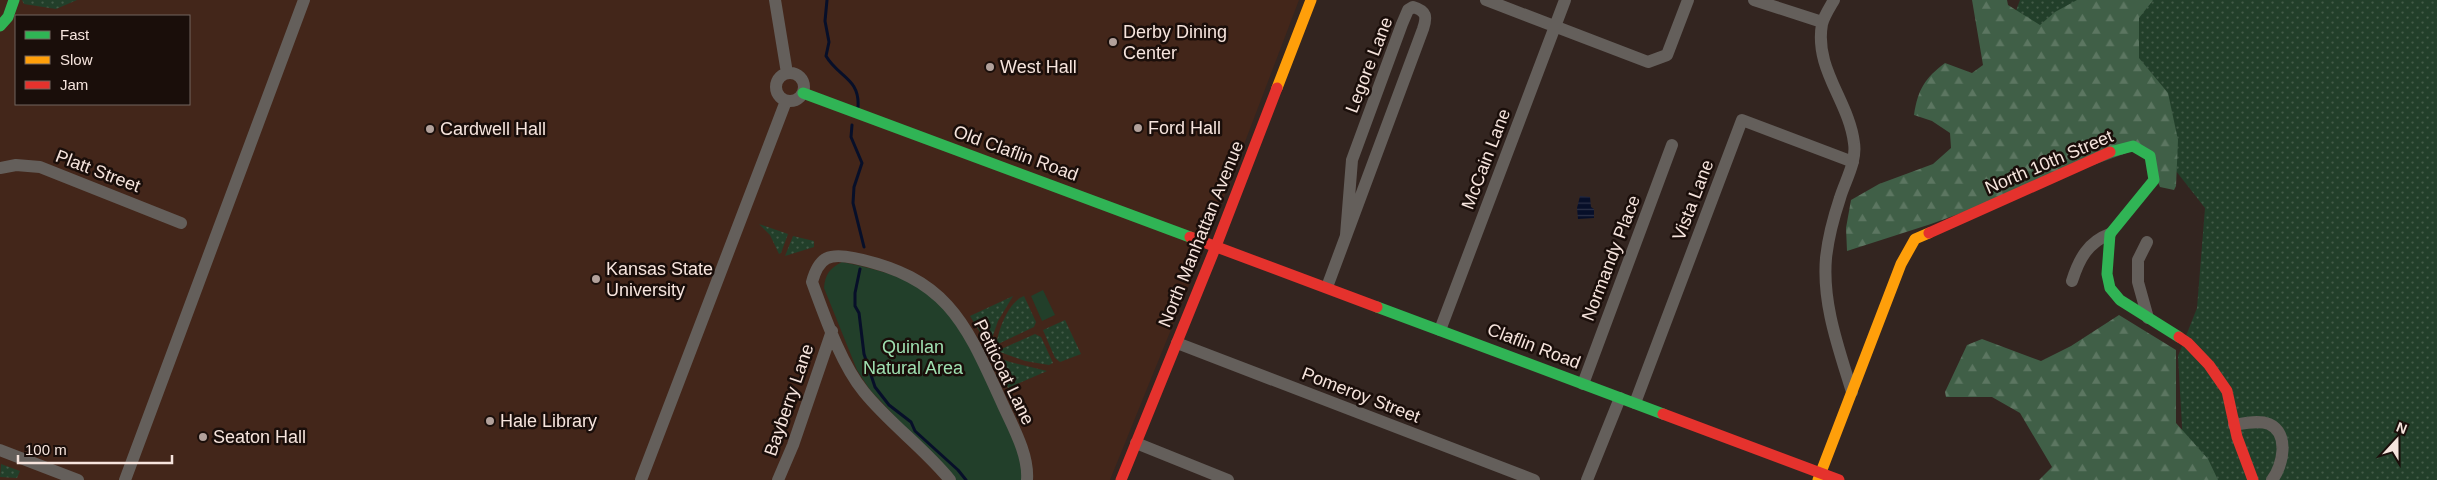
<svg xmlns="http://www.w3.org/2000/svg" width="2437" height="480" font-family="Helvetica,sans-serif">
<defs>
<pattern id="grass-dots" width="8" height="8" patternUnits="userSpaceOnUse" patternTransform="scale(1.25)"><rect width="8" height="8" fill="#223f2a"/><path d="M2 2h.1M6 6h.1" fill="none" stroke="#435b48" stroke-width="1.8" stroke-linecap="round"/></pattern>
<pattern id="forest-firs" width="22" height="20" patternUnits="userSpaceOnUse" patternTransform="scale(1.25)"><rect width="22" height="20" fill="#405f47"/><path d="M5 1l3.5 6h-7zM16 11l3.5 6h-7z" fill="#5c7661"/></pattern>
<pattern id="water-rules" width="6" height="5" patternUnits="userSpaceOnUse" patternTransform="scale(1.25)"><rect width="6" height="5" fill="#070f29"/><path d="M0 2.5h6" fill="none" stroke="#2c3248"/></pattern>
</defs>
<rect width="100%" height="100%" fill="#332520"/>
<path fill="#43261a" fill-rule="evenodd" d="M 0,0 L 1299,0 L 1211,231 L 1110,480 L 0,480 ZM 16,16 L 189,16 L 189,104 L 16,104 Z"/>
<path fill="url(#grass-dots)" d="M 22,0 L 77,0 L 56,9 L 24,4 Z
M 2020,0 L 2437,0 L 2437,480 L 2185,480 L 2178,356 L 2197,308 L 2205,208 L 2158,148 L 2125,136 L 1941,211 Z
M 759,224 L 788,234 L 781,253 L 779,254 L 770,235 Z
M 793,236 L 814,241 L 814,247 L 785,256 Z
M 1013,296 L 998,321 L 989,347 L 970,316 Z
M 1024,296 L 1036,322 L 1034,327 L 996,345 C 999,329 1008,302 1024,296 Z
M 1065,320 L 1081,354 L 1060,362 L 1055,358 L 1043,330 Z
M 1035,334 L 1041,337 L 1053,363 L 1049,365 L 1025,361 L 997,351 Z
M 992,355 L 1010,362 L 1047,371 L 1008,388 Z
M 1,464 L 20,471 L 17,478 L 0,477 Z"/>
<path fill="url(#forest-firs)" d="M 1972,0 L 2007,0 L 2008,5 L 2040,25 L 2055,12 L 2077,0 L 2153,0 L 2139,18 L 2139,58 L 2168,93 L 2178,140 L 2176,186 L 2174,190 L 2160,187 L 2143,147 L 1931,224 L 1847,251 L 1846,228 L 1851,200 L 1879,184 L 1933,164 L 1951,148 L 1950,133 L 1932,121 L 1914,115 C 1918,89 1925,78 1945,63 L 1972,73 L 1983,65 Z
M 2119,315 L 2176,350 L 2176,423 L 2208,459 L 2218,480 L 2039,480 L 2052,467 L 2020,413 L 1992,397 L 1946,397 L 1945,392 L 1967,345 L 1982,339 L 2041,361 L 2071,346 Z"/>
<path fill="#223f2a" d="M 842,262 C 875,269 899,274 928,293 C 968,321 1009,433 1031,480 L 955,480 L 870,390 L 857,370 L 824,288 C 825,274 830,268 842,262 Z
M 1043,290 L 1055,315 L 1042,321 L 1031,296 Z"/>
<path fill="url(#water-rules)" d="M 1580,196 L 1590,197 L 1591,207 L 1594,209 L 1594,218 L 1578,219 L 1577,208 Z"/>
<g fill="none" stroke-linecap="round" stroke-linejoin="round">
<path stroke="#070f29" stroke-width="3" d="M 827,0 L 825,21 L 829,42 L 826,56 C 838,77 860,78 858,107
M 852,125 L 851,137 L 862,163 L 854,187 L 853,203 L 864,247
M 860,269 L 855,293 L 855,306 L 859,313 L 864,354 L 875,387 L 889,405 L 911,422 L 915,431 L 958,470 L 966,480"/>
<path stroke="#645f5b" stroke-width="12" d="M 775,0 L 787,73
M 1486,0 L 1648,62 L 1667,55 L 1688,0
M 1754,0 L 1822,22
M 1834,0 C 1830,7 1824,16 1822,24 C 1814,69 1849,101 1854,143 C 1857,162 1845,181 1840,198 C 1834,216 1828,239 1826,258 C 1822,304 1839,349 1852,392
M776 87a14 14 0 1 1 28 0a14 14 0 1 1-28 0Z
M 0,168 L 16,165 L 40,167 L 181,223
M 2147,242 L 2138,260 L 2138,282 L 2148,318
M 2072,281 C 2079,259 2088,242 2110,234
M 1327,287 L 1423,29 C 1427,17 1427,11 1413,7 L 1408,10 L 1402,24 L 1352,160 L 1346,235
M 1440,330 L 1565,0
M 1177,343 L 1534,480
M 1583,384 L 1672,145
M 1635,403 L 1742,120 L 1853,162
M 2234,425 C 2245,423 2259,420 2269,424 C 2290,433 2283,466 2272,480
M 1136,443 L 1228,480
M 0,450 L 78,480
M 125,480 L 304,0
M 641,480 L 786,101
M 778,480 L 793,445 L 832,331
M 950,480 C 924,448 890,424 864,392 C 841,364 825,317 812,282 C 819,256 830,253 854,258 C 949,278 966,324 1003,405 C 1013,427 1029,455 1027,480
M 1587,480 L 1620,398"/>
<path stroke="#30b455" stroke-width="11" d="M 0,26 L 8,17 L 14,0
M 803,93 L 1190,237
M 2110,152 L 2133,146 L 2150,156 L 2154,180 L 2110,234 L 2107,274 L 2110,288 L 2120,300 L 2179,337
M 1377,307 L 1663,414"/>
<path stroke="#ff9f0a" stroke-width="11" d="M 1277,88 L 1311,0
M 1818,480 L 1901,264 L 1915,239 L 1929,233"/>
<path stroke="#e5322d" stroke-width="11" d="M 1929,233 L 2110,152
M 1190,237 L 1377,307
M 2179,337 L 2188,343 L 2209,365 L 2227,391 L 2237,437 L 2253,480
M 1663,414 L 1839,480
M 1121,480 L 1216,246 L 1277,88"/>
</g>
<g fill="#b2a19b" stroke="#1a0e0a" stroke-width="2">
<circle cx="1113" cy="42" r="5"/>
<circle cx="990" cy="67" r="5"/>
<circle cx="1138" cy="128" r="5"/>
<circle cx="430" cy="129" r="5"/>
<circle cx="596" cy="279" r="5"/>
<circle cx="490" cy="421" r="5"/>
<circle cx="203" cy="437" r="5"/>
</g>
<g text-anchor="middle" stroke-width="5" stroke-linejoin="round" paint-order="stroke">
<g font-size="18" fill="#f6e4dd" stroke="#1a0e0a" text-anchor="start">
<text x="1123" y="38">Derby Dining<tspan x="1123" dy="21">Center</tspan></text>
<text x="1000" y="73">West Hall</text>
<text x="1148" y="134">Ford Hall</text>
<text x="440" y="135">Cardwell Hall</text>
<text x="606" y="275">Kansas State<tspan x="606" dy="21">University</tspan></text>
<text x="500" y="427">Hale Library</text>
<text x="213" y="443">Seaton Hall</text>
</g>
<g font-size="18" fill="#f6e4dd" stroke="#1a0e0a">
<text transform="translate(1369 65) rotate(-69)" y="6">Legore Lane</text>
<text transform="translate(1016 153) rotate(20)" y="6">Old Claflin Road</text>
<text transform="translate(1486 159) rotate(-69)" y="6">McCain Lane</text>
<text transform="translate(2049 162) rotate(-23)" y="6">North 10th Street</text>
<text transform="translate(98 171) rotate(21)" y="6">Platt Street</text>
<text transform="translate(1693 200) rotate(-69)" y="6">Vista Lane</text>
<text transform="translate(1201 234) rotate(-68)" y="6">North Manhattan Avenue</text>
<text transform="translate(1611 258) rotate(-69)" y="6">Normandy Place</text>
<text transform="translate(1534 346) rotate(21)" y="6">Claflin Road</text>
<text transform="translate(1004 372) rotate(64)" y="6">Petticoat Lane</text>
<text transform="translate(1361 395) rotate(21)" y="6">Pomeroy Street</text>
<text transform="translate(789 400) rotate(-71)" y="6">Bayberry Lane</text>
</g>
<g font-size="18" fill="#9fe0b1" stroke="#1a0e0a">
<text x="913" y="353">Quinlan<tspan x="913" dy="21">Natural Area</tspan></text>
</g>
</g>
<rect x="15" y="15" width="175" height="90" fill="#1a0e0a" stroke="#72645e"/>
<rect x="25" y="31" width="25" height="8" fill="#30b455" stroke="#72645e"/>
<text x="60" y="40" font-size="15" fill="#f6e4dd">Fast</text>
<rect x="25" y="56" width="25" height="8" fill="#ff9f0a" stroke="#72645e"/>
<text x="60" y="65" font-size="15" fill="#f6e4dd">Slow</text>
<rect x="25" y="81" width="25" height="8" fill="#e5322d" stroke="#72645e"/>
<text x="60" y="90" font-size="15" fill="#f6e4dd">Jam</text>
<g transform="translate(2397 440) rotate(21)" stroke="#1a0e0a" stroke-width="4" paint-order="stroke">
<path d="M0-4L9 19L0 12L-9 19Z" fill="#f6e4dd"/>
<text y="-8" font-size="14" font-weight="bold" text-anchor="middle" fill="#f6e4dd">N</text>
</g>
<path d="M18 455v8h154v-8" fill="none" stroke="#f6e4dd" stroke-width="2.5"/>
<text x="25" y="455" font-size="15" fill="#f6e4dd" stroke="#1a0e0a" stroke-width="4" paint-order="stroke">100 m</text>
</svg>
